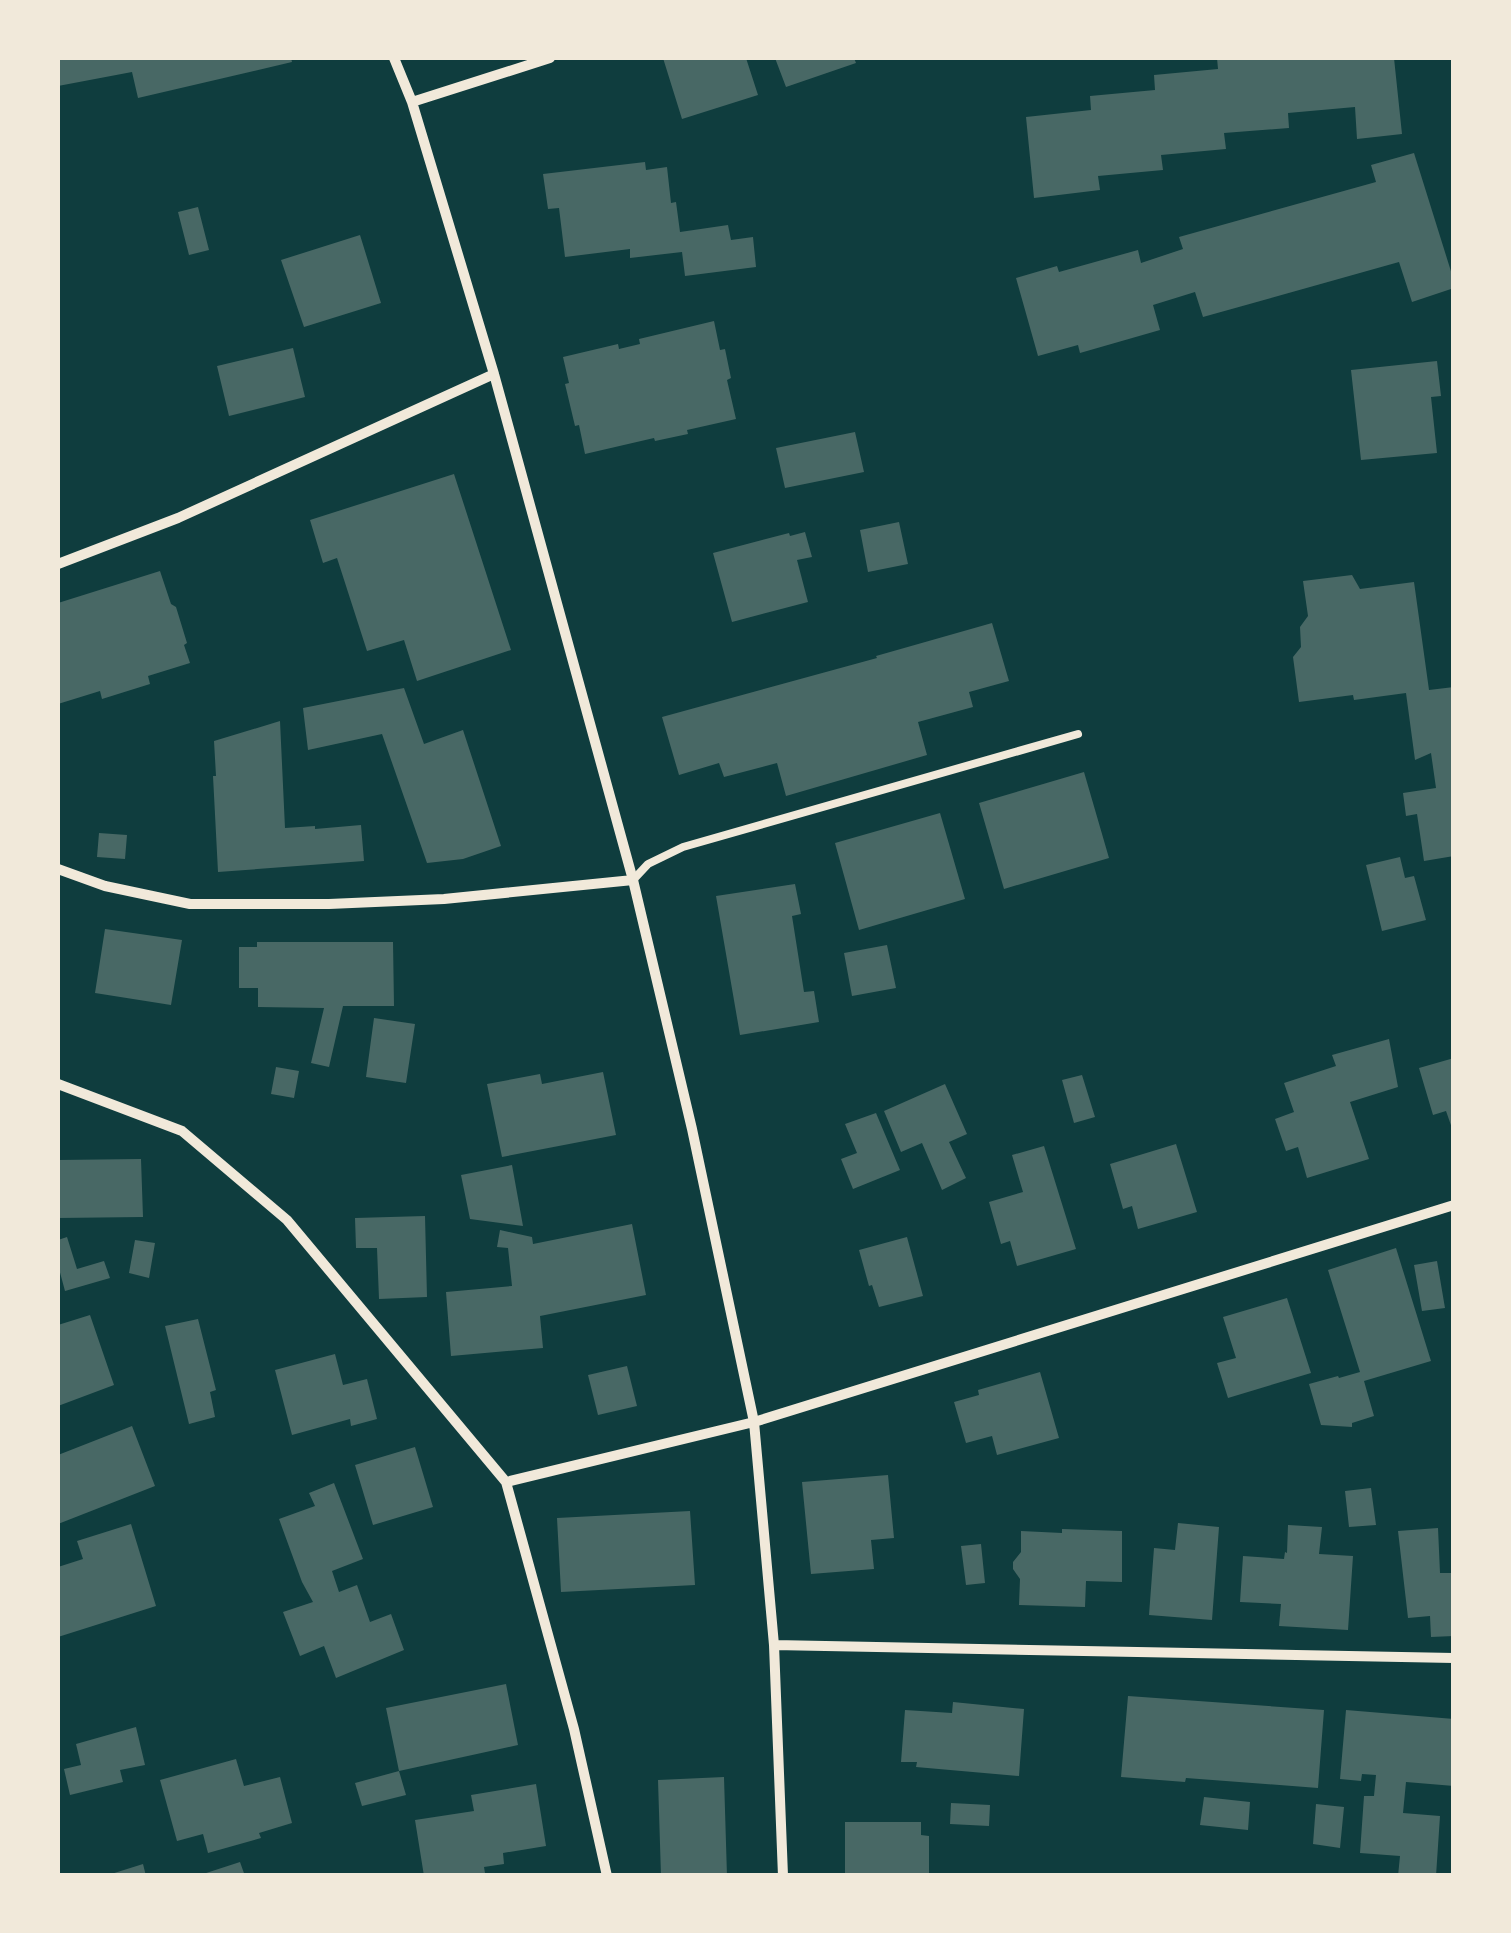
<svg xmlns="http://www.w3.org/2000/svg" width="1511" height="1933" font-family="Ubuntu,sans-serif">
<rect width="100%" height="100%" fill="#0f3d3e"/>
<path fill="#486865" d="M 58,58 L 291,58 L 292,62 L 138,98 L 132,72 L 58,86 Z
M 663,58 L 746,58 L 758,95 L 682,119 Z
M 775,58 L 854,58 L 856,63 L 786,87 Z
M 1217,58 L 1394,58 L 1402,134 L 1357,139 L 1355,107 L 1288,113 L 1289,128 L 1224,133 L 1226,149 L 1161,155 L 1163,170 L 1098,176 L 1100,190 L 1034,198 L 1026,117 L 1091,110 L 1090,96 L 1155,90 L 1154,75 L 1218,69 Z
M 1414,153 L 1454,281 L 1454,288 L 1412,302 L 1399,262 L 1203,317 L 1195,292 L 1153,305 L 1160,330 L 1080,353 L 1078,345 L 1038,356 L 1016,278 L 1057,266 L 1059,272 L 1138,250 L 1141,263 L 1183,249 L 1179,237 L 1376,182 L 1371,165 Z
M 645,162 L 646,170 L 667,167 L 671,203 L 676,202 L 680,232 L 728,225 L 731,240 L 753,237 L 756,267 L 685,276 L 682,252 L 630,258 L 630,249 L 565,257 L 559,208 L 548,209 L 543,174 Z
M 198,207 L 209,250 L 189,255 L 178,212 Z
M 360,235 L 381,303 L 304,327 L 281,260 Z
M 714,321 L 720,350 L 725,349 L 731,378 L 727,380 L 736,419 L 687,430 L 688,434 L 655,441 L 654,438 L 585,454 L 579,425 L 575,426 L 565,384 L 569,383 L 563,357 L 618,344 L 619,349 L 640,344 L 639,339 Z
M 293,348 L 305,397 L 229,416 L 217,366 Z
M 1437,361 L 1441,396 L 1431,397 L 1437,453 L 1361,460 L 1351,370 Z
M 855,432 L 864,472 L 785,488 L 776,448 Z
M 454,474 L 511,650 L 417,681 L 404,640 L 367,651 L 337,558 L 323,563 L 310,520 Z
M 899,522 L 908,564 L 868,572 L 860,530 Z
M 805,532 L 812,557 L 797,560 L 808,602 L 732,622 L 713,553 L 789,533 L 790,536 Z
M 160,571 L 171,604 L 176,607 L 187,643 L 184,645 L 190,663 L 148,676 L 150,684 L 102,699 L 100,691 L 58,704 L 58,603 Z
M 1352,575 L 1360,589 L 1414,582 L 1429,690 L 1454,687 L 1454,856 L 1424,861 L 1417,814 L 1406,816 L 1403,793 L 1436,788 L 1431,753 L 1415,760 L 1406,693 L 1354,700 L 1353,695 L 1299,702 L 1293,657 L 1301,647 L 1300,627 L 1308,616 L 1303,581 Z
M 992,623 L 1009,681 L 969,692 L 973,707 L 918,722 L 927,755 L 786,796 L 777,763 L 724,777 L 719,763 L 679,775 L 662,717 L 877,658 L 876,656 Z
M 404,688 L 424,744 L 463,730 L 501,846 L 463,859 L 427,863 L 382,734 L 308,750 L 303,708 Z
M 280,721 L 285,828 L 315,826 L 315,829 L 361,825 L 364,861 L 218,872 L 213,776 L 216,776 L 214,741 Z
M 1084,772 L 1109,858 L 1004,889 L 979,803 Z
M 940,813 L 965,899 L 859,930 L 835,843 Z
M 99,833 L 127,835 L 125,859 L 97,857 Z
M 1400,857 L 1405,878 L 1414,876 L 1426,920 L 1382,931 L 1366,865 Z
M 795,884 L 801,914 L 792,916 L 804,992 L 814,991 L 819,1022 L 740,1035 L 716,896 Z
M 105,929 L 182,940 L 171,1005 L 95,993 Z
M 257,942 L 393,942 L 394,1006 L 343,1006 L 329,1067 L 311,1063 L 324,1008 L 258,1007 L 258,988 L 239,988 L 239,947 L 257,947 Z
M 887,945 L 896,988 L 852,996 L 844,953 Z
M 374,1018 L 415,1024 L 406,1083 L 366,1077 Z
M 1389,1039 L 1398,1087 L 1350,1102 L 1369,1159 L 1307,1178 L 1298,1147 L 1286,1151 L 1275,1119 L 1294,1112 L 1284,1083 L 1336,1066 L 1332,1055 Z
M 1454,1058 L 1454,1130 L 1453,1131 L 1446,1111 L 1433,1115 L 1419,1068 Z
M 276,1067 L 299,1071 L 294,1098 L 271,1094 Z
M 603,1072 L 616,1135 L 502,1157 L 487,1084 L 540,1074 L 542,1084 Z
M 1082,1075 L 1095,1117 L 1074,1123 L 1062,1080 Z
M 945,1084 L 967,1134 L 949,1142 L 966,1178 L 942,1190 L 922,1143 L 901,1152 L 884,1111 Z
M 876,1113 L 900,1170 L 853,1189 L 841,1159 L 857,1153 L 845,1124 Z
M 1176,1144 L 1197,1212 L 1138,1229 L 1132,1206 L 1123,1209 L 1110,1164 Z
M 1044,1146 L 1076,1249 L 1017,1266 L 1010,1241 L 1001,1244 L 989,1202 L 1023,1192 L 1012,1155 Z
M 141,1159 L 143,1217 L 58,1218 L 58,1160 Z
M 512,1165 L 523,1226 L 470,1219 L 461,1175 Z
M 425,1216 L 427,1297 L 379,1299 L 377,1248 L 356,1248 L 355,1218 Z
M 632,1224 L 646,1295 L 540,1316 L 543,1348 L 451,1356 L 446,1292 L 512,1286 L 508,1248 L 497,1247 L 500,1230 L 532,1237 L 533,1244 Z
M 67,1237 L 77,1269 L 104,1261 L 110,1278 L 65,1291 L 58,1265 L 58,1240 Z
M 907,1237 L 923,1296 L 879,1307 L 872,1285 L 869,1286 L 859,1250 Z
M 135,1240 L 155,1243 L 149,1278 L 129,1273 Z
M 1396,1248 L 1431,1361 L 1364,1381 L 1374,1416 L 1352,1423 L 1352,1427 L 1321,1425 L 1309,1384 L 1338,1376 L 1339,1378 L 1360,1372 L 1328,1270 Z
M 1437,1261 L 1445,1308 L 1422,1311 L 1414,1265 Z
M 1287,1298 L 1311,1373 L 1228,1398 L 1217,1363 L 1236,1358 L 1223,1317 Z
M 90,1315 L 114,1385 L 58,1406 L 58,1325 Z
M 198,1319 L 216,1390 L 210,1392 L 215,1417 L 189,1424 L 165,1326 Z
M 335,1354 L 343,1385 L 367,1379 L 377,1419 L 351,1426 L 350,1419 L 292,1435 L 275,1370 Z
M 627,1366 L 637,1406 L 598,1415 L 588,1375 Z
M 1040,1372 L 1059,1438 L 997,1455 L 992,1436 L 966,1443 L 954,1402 L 979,1395 L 978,1390 Z
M 132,1426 L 155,1486 L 58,1524 L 58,1455 Z
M 415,1447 L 433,1507 L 373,1525 L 355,1465 Z
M 888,1475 L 894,1538 L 871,1540 L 874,1569 L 811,1574 L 802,1482 Z
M 334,1483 L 363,1559 L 332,1571 L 339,1592 L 357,1585 L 370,1622 L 391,1614 L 404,1650 L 336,1678 L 324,1646 L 300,1656 L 283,1612 L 313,1602 L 302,1582 L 279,1519 L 315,1506 L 309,1493 Z
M 1371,1488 L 1376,1525 L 1349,1527 L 1345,1491 Z
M 690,1511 L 695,1585 L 561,1592 L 557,1518 Z
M 1178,1523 L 1219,1527 L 1212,1620 L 1149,1615 L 1154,1548 L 1175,1550 Z
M 131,1524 L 156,1606 L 58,1637 L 58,1567 L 83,1559 L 77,1541 Z
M 1288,1525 L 1322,1527 L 1319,1554 L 1353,1556 L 1348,1630 L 1279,1626 L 1281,1604 L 1240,1602 L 1243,1556 L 1284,1559 L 1285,1552 L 1287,1553 Z
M 1438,1528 L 1440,1573 L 1454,1573 L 1454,1636 L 1431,1637 L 1430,1616 L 1408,1618 L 1398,1531 Z
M 1062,1529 L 1122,1531 L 1122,1582 L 1086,1581 L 1085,1607 L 1019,1605 L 1020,1579 L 1013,1569 L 1013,1562 L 1021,1552 L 1021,1531 L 1062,1533 Z
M 981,1544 L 985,1583 L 966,1585 L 961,1546 Z
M 506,1684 L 518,1745 L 399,1771 L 386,1708 Z
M 1128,1696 L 1324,1710 L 1318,1788 L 1186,1778 L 1185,1782 L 1121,1777 Z
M 953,1702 L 1024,1709 L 1019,1776 L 916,1767 L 917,1762 L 901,1762 L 905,1710 L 952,1713 Z
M 1346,1710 L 1454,1719 L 1454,1786 L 1406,1782 L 1403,1813 L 1440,1816 L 1436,1876 L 1398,1876 L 1400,1856 L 1360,1853 L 1364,1796 L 1374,1796 L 1376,1775 L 1362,1774 L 1361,1781 L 1340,1779 Z
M 136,1727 L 145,1765 L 120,1770 L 123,1782 L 70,1795 L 64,1769 L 81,1765 L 76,1744 Z
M 236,1759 L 244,1786 L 280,1777 L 292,1823 L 259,1833 L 261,1838 L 208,1853 L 203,1834 L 177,1841 L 160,1780 Z
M 399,1771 L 406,1795 L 362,1806 L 355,1783 Z
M 724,1777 L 727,1876 L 661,1876 L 658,1780 Z
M 536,1784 L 546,1846 L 503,1853 L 504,1864 L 484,1867 L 485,1873 L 467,1876 L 424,1876 L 415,1820 L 474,1811 L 471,1795 Z
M 1204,1797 L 1250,1802 L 1248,1830 L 1200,1825 Z
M 951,1803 L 990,1805 L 989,1826 L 950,1824 Z
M 1316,1804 L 1344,1807 L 1340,1848 L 1313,1844 Z
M 845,1822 L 921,1822 L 921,1835 L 929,1836 L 929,1876 L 845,1876 Z
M 240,1862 L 245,1876 L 200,1876 L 200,1875 Z
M 143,1864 L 146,1876 L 108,1876 L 108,1875 Z"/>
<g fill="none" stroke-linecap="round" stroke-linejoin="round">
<path stroke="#f1e9da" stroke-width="8" d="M 633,880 L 648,864 L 683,847 L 1078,734"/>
<path stroke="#f1e9da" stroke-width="10" d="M 394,58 L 412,102 L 494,374 L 633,880 L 692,1129 L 754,1422 L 774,1645 L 783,1876
M 412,102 L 550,58
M 58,564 L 178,518 L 494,374
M 58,869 L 105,886 L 190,904 L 329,904 L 444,899 L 633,880
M 58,1084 L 182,1131 L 287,1220 L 506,1482 L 574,1729 L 607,1876
M 506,1482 L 754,1422 L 1454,1205
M 774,1645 L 1454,1658"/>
</g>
<rect width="1511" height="1933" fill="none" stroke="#f1e9da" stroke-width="120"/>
</svg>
